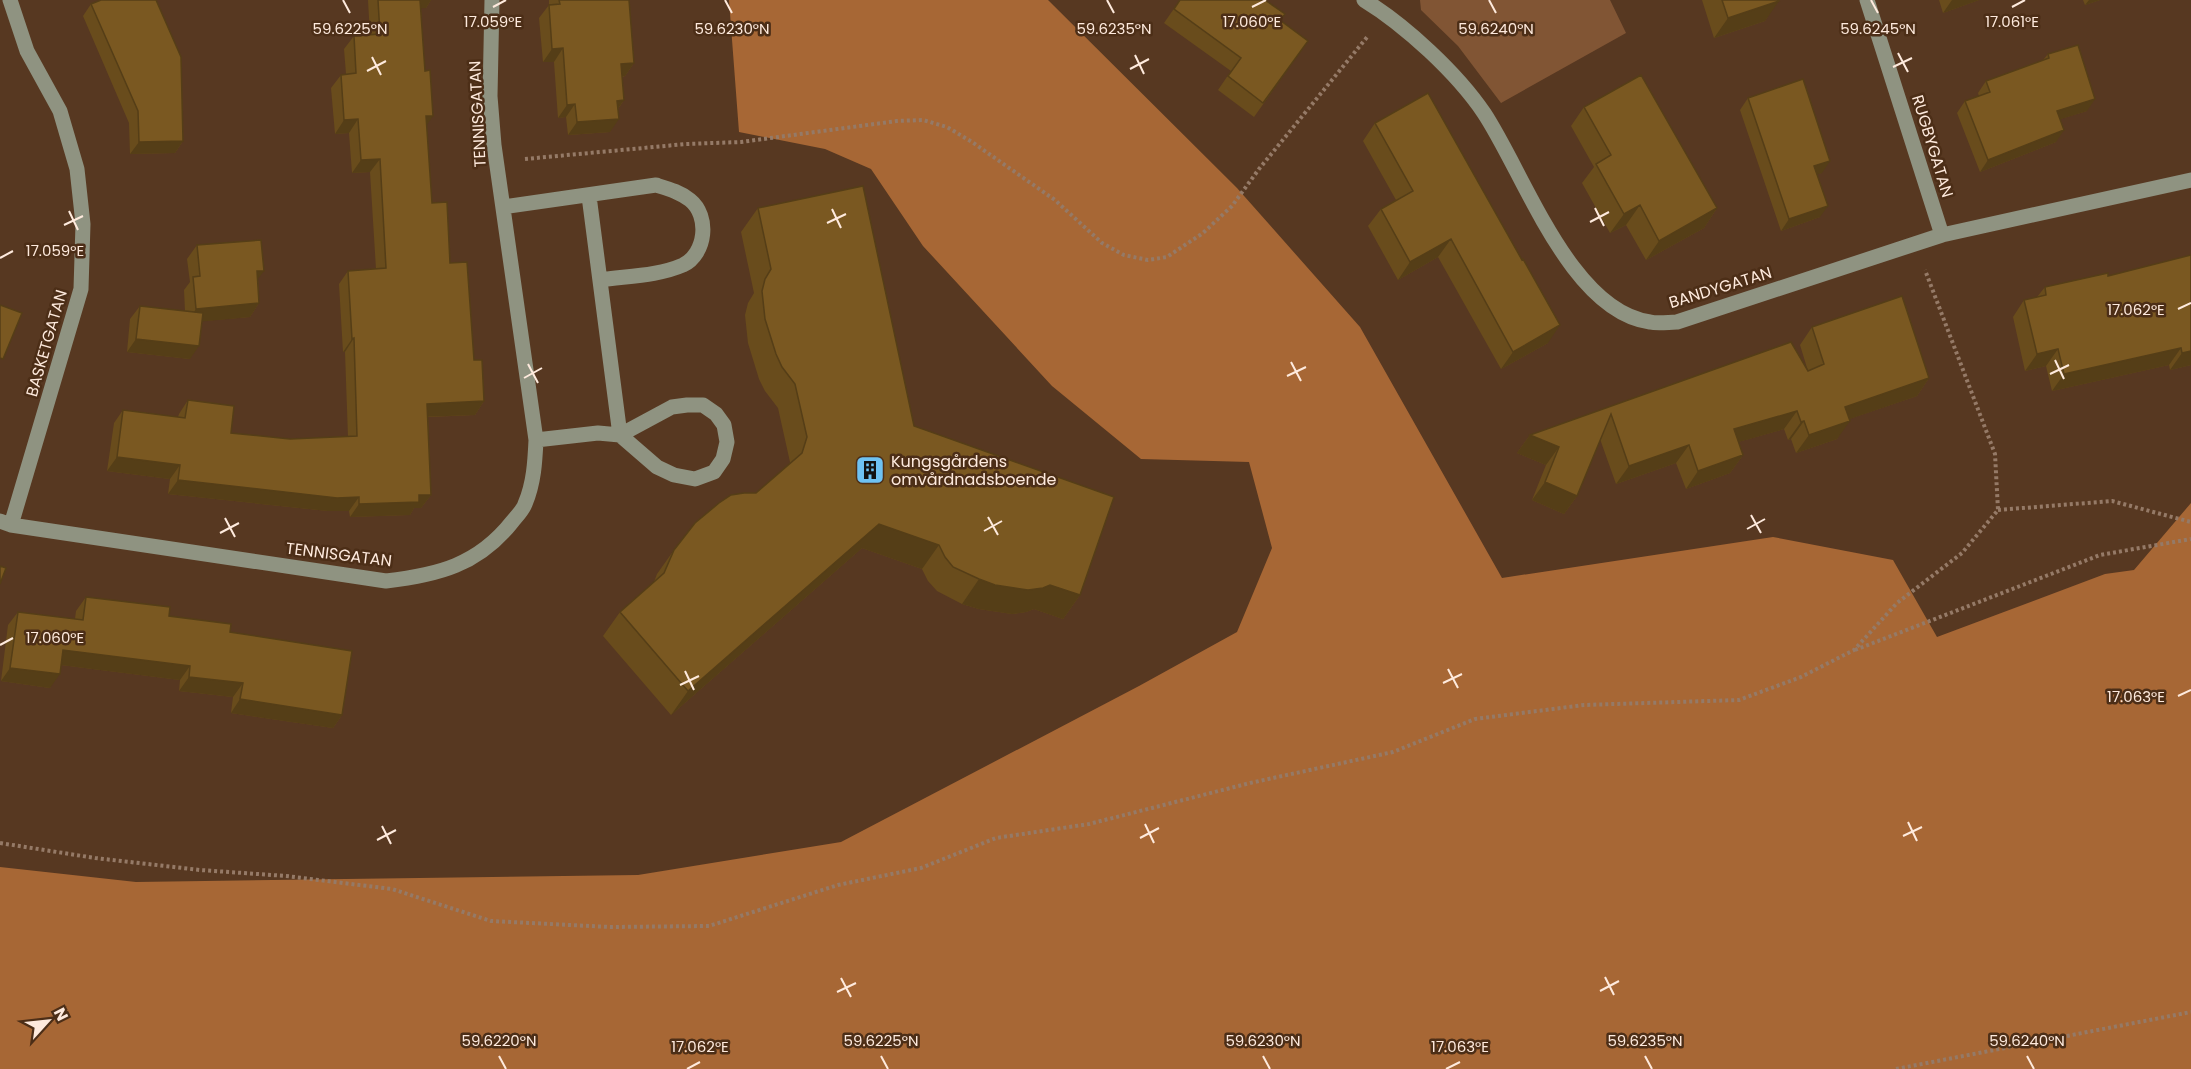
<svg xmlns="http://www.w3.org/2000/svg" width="2191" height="1069" font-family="Poppins,sans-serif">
<rect width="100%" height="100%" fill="#573821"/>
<path fill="#815534" d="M 1420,0 L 1610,0 L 1626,33 L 1501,103 L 1458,46 L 1421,10 Z"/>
<path fill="#a76735" d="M 729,0 L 1048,0 L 1237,188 L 1360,327 L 1502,578 L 1773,537 L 1893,560 L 1937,637 L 2105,574 L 2134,570 L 2191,503 L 2191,1069 L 0,1069 L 0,867 L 136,882 L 638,875 L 841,842 L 1139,686 L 1237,632 L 1272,548 L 1249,462 L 1141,459 L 1052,386 L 923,246 L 871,169 L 825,149 L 739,132 Z"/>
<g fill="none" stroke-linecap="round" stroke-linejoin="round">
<path stroke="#957a67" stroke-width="4" stroke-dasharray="3 3" stroke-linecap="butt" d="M 525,159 L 686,144 L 741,142 L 897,121 L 923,120 L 947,127 L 972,142 L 1055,200 L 1102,243 L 1124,255 L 1148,260 L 1167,257 L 1203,233 L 1232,206 L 1259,169 L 1368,36
M 1998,510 L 2112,501 L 2191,522
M 1855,650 L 2100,555 L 2191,539
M 0,843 L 95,858 L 200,870 L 286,876 L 392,889 L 491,921 L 610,927 L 709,926 L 838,885 L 921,868 L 996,838 L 1089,824 L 1250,783 L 1393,752 L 1475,719 L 1584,705 L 1739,700 L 1801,677 L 1854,650 L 1897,603 L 1962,553 L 1998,510 L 1995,454 L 1925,270
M 1896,1069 L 2191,1012"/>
<path stroke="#8f9381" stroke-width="15" d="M 10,0 L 27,51 L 60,111 L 77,169 L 83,224 L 81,289 L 11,525
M 1364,0 C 1405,25 1457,73 1484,113 C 1524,173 1570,311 1650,322 C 1658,324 1669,322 1677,322 L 1942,235 L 2191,180
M 1867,0 L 1942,235
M 503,207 L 656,185 C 669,189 680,192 690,200 C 710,216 706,254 683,265 C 658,276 627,276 600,280
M 536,440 L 598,433 L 620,435 L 657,467 L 674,475 L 695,479 L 714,472 L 723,459 L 727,442 L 724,425 L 716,414 L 703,405 L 687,405 L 672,407 L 620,435 L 589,196
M 0,521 L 11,525 L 386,581 C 438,575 478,565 512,522 C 516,517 523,510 525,504 C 534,483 535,461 536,440 L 494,145 L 490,96 L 492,0"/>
</g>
<path fill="#694c1c" d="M 368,0 L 431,0 L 426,8 L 421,8 L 426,125 L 432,203 L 450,263 L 484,401 L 475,415 L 428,417 L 431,495 L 421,508 L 414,508 L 410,515 L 350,517 L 349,511 L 328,511 L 168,494 L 170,479 L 107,471 L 114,423 L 123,410 L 178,417 L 179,414 L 188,400 L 231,433 L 290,439 L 348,437 L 345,352 L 343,352 L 339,284 L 348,271 L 376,269 L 370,172 L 352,173 L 349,133 L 335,134 L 331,88 L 341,75 L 346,74 L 344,49 L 354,36 L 370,35 Z
M 549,0 L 629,0 L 634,63 L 625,76 L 622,77 L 624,100 L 618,109 L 610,132 L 568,135 L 566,117 L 558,118 L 554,62 L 543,62 L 539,18 L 549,5 Z
M 1180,0 L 1280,20 L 1308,41 L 1254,117 L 1218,90 L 1231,71 L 1164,23 Z
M 1702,0 L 1778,0 L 1765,21 L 1714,38 Z
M 1939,0 L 1979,0 L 1943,13 Z
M 2083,0 L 2100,0 L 2085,5 Z
M 91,4 L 183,141 L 175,153 L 130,154 L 129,123 L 83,16 Z
M 2048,54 L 2087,111 L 2060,119 L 2056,142 L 1980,172 L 1957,113 L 1965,101 L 1979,96 L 1978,93 L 1986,81 L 2043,60 Z
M 1748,98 L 1822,173 L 1817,174 L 1820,217 L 1781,231 L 1740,110 Z
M 1584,107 L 1717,208 L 1704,228 L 1646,260 L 1626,225 L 1610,233 L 1582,183 L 1594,167 L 1571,126 Z
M 1375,123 L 1548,343 L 1501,369 L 1438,257 L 1398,280 L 1368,226 L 1381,209 L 1396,200 L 1363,141 Z
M 758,208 L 914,426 L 1080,595 L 1063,619 L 1034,609 L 1026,612 L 1012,614 L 979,609 L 962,604 L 937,591 L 928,581 L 922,569 L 862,548 L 671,715 L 603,636 L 620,612 L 654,582 L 657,574 L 674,550 L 756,493 L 789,465 L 790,462 L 778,408 L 765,391 L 759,379 L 748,343 L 745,315 L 748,303 L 754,293 L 741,232 Z
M 197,245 L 258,279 L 259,303 L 250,317 L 202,321 L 190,359 L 127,352 L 130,319 L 140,306 L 185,311 L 184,290 L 190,282 L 187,259 Z
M 2191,255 L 2191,365 L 2170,370 L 2169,365 L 2052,391 L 2046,366 L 2025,371 L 2013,317 L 2024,300 L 2037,297 L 2045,287 L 2108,276 Z
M 1812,327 L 1929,378 L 1917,396 L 1849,419 L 1837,439 L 1796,453 L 1791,439 L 1788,440 L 1784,429 L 1738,442 L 1743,455 L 1730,473 L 1686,489 L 1676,463 L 1616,484 L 1600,439 L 1577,496 L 1564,514 L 1532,500 L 1546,465 L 1517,453 L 1530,435 L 1791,342 L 1808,371 L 1800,345 Z
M 86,597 L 230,632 L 342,715 L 333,728 L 231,713 L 233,697 L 179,691 L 180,680 L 61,665 L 50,688 L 1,681 L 8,625 L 18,612 L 75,619 L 76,611 Z"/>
<path fill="#553e17" d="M 417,0 L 431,0 L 426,8 L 411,9 Z
M 1952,0 L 1979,0 L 1943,13 Z
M 2089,0 L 2100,0 L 2085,5 Z
M 1779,1 L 1765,21 L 1714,38 L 1728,18 Z
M 563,48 L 554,62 L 543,62 L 552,49 Z
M 634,63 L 625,76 L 612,77 L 621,64 Z
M 2095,99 L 2087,111 L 2048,123 L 2057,111 Z
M 624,100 L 615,113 L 617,101 Z
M 575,104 L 566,117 L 558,118 L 567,105 Z
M 426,116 L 433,116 L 424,129 Z
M 358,119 L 349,133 L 335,134 L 344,120 Z
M 619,119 L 610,132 L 568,135 L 577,122 Z
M 2064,130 L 2056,142 L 1980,172 L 1988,160 Z
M 183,141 L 175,153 L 130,154 L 139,142 Z
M 380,159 L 370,172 L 352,173 L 361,160 Z
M 1830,161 L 1822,173 L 1806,178 L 1814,166 Z
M 1640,205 L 1626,225 L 1610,233 L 1624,214 Z
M 1828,206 L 1820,217 L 1781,231 L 1789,219 Z
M 1717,208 L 1704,228 L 1646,260 L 1659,241 Z
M 1451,239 L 1438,257 L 1398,280 L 1410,262 Z
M 257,271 L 264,271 L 254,284 Z
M 259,303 L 250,317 L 186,323 L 196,309 Z
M 1560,325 L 1548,343 L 1501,369 L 1513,352 Z
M 354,338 L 345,352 L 343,352 L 352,339 Z
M 136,339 L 199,346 L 190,359 L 127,352 Z
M 2181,348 L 2169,365 L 2052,391 L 2064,374 Z
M 2058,349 L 2046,366 L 2025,371 L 2037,354 Z
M 2191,351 L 2191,365 L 2170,370 L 2182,353 Z
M 1929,378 L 1917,396 L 1832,425 L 1845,407 Z
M 484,401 L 475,415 L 418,417 L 427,404 Z
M 1797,411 L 1784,429 L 1721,447 L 1734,429 Z
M 1804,421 L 1791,439 L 1788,440 L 1801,422 Z
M 1850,421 L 1837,439 L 1796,453 L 1809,435 Z
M 1530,435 L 1559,447 L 1546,465 L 1517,453 Z
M 1689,445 L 1676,463 L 1616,484 L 1629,466 Z
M 1743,455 L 1730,473 L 1686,489 L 1698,471 Z
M 117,457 L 180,465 L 170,479 L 107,471 Z
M 178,480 L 359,497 L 349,511 L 328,511 L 168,494 Z
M 1545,482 L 1577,496 L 1564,514 L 1532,500 Z
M 419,495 L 431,495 L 421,508 L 414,508 L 410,515 L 350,517 L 359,504 Z
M 879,524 L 939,545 L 922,569 L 862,548 L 671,715 L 688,691 Z
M 979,579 L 1050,585 L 1080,595 L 1063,619 L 1034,609 L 1026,612 L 1012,614 L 979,609 L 962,604 Z
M 63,650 L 190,666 L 180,680 L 53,664 Z
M 10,668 L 60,674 L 50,688 L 1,681 Z
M 189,677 L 243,683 L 233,697 L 179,691 Z
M 240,699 L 342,715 L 333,728 L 231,713 Z"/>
<path fill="#7a5821" stroke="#553e17" stroke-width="1.5" d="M 101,0 L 156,0 L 181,57 L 183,141 L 139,142 L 138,111 L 91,4 Z
M 378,0 L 420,0 L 425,71 L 430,70 L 433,116 L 426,116 L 432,203 L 447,202 L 450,263 L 467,262 L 474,360 L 482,360 L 484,401 L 427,404 L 431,495 L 419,495 L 419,502 L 359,504 L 359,497 L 337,498 L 178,480 L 180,465 L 117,457 L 123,410 L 185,418 L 188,400 L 234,406 L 231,433 L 290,439 L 357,436 L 354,338 L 352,339 L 348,271 L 386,268 L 380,159 L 361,160 L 358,119 L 344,120 L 341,75 L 356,73 L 354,36 L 380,34 Z
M 559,0 L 629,0 L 634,63 L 621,64 L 624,100 L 617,101 L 619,119 L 577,122 L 575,104 L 567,105 L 563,48 L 552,49 L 549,5 L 560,4 Z
M 1180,0 L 1265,0 L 1285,14 L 1280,20 L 1308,41 L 1263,103 L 1228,76 L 1241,58 L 1174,9 Z
M 1722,0 L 1778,0 L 1779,1 L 1728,18 Z
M 2078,45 L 2095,99 L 2057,111 L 2064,130 L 1988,160 L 1965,101 L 1990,92 L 1986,81 L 2049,58 L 2048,54 Z
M 1641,75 L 1717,208 L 1659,241 L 1640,205 L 1624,214 L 1596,164 L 1611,155 L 1584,107 Z
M 1803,79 L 1830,161 L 1814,166 L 1828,206 L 1789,219 L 1748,98 Z
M 1428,93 L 1522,260 L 1523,259 L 1560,325 L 1513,352 L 1451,239 L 1410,262 L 1381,209 L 1413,191 L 1375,123 Z
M 863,186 L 914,426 L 1114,497 L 1080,595 L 1050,585 L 1043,588 L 1028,590 L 995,585 L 979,579 L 953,567 L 945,557 L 939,545 L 879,524 L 688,691 L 620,612 L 664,573 L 674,550 L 695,523 L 719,503 L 731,495 L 744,493 L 756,493 L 802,453 L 807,437 L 795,384 L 782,367 L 776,354 L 765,319 L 762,291 L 765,279 L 771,269 L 758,208 Z
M 261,240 L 264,271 L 257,271 L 259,303 L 196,309 L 193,277 L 200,276 L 197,245 Z
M 2191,255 L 2191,351 L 2182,353 L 2181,348 L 2064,374 L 2058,349 L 2037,354 L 2024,300 L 2046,295 L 2045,287 L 2108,273 L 2108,276 Z
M 1902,296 L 1929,378 L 1845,407 L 1850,421 L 1809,435 L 1804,421 L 1801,422 L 1797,411 L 1734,429 L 1743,455 L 1698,471 L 1689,445 L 1629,466 L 1611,414 L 1577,496 L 1545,482 L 1559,447 L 1530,435 L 1791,342 L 1808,371 L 1824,364 L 1812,327 Z
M 0,305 L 22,313 L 3,359 L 0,358 Z
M 140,306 L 203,313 L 199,346 L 136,339 Z
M 0,566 L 6,568 L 0,584 Z
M 86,597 L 170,607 L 169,616 L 231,624 L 230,632 L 352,651 L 342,715 L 240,699 L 243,683 L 189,677 L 190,666 L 63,650 L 60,674 L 10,668 L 18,612 L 83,620 Z"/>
<path fill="none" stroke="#feeadd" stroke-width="2" d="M 343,0 L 350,13M 725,0 L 732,13M 1107,0 L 1114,13M 1489,0 L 1496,13M 1871,0 L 1878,13M 493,7 L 506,0M 1252,7 L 1266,0M 2012,7 L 2025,0M 1898,53 L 1908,72M 1135,55 L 1144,74M 372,57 L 381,75M 1893,67 L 1912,58M 1130,69 L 1149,59M 367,71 L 386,61M 1595,208 L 1604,226M 832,209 L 841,228M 69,211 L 78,230M 1590,222 L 1609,212M 827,223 L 846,214M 64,225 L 83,216M 0,258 L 13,251M 2178,309 L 2191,303M 2055,360 L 2064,379M 1291,362 L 1301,381M 528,364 L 538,383M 2050,374 L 2069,365M 1287,376 L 1306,367M 524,378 L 542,368M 1751,515 L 1761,533M 988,517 L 998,535M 225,518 L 235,537M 1747,529 L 1765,519M 984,531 L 1002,521M 220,533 L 239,523M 0,645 L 13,638M 1448,669 L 1458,688M 685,671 L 694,690M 1443,683 L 1462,674M 680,685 L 699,676M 2178,696 L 2191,690M 1908,822 L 1917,841M 1145,824 L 1154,843M 382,826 L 391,844M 1903,836 L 1922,827M 1140,838 L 1159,828M 377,840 L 396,830M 1605,977 L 1614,995M 841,978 L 851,997M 1600,991 L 1619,981M 837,992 L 856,983M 499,1056 L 506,1069M 881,1056 L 888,1069M 1263,1056 L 1270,1069M 1645,1056 L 1652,1069M 2027,1056 L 2034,1069M 687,1069 L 700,1062M 1446,1069 L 1460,1062"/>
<defs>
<g id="building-square" transform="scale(1.5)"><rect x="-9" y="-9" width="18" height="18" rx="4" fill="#6ec2f3" stroke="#4c2e17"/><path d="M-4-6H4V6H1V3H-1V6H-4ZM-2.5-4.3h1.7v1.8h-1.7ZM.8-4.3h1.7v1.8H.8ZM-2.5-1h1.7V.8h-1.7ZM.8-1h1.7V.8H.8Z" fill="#111"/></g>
</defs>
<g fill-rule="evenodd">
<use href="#building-square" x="870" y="470"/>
</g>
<g text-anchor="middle" stroke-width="5" stroke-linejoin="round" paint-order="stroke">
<g font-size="16" fill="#feeadd" stroke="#4c2e17">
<text transform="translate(477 114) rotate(-93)" y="6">TENNISGATAN</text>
<text transform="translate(1933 146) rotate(73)" y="6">RUGBYGATAN</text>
<text transform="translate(1720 287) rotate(-17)" y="6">BANDYGATAN</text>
<text transform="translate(46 343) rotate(-74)" y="6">BASKETGATAN</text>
<text transform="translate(339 554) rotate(7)" y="6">TENNISGATAN</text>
</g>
<g font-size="16" fill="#feeadd" stroke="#4c2e17" text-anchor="start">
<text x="891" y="467">Kungsgårdens<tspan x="891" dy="18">omvårdnadsboende</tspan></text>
</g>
</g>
<g font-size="15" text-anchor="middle" fill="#feeadd" stroke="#4c2e17" stroke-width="5" stroke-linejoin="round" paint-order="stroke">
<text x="493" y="27">17.059°E</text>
<text x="1252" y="27">17.060°E</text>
<text x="2012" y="27">17.061°E</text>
<text x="350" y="34">59.6225°N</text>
<text x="732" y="34">59.6230°N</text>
<text x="1114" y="34">59.6235°N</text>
<text x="1496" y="34">59.6240°N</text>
<text x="1878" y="34">59.6245°N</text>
<text x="55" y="256">17.059°E</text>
<text x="2136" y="315">17.062°E</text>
<text x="55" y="643">17.060°E</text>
<text x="2136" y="702">17.063°E</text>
<text x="499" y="1046">59.6220°N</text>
<text x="881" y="1046">59.6225°N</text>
<text x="1263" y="1046">59.6230°N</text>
<text x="1645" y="1046">59.6235°N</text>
<text x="2027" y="1046">59.6240°N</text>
<text x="1460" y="1052">17.063°E</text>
<text x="700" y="1052">17.062°E</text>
</g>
<g transform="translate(48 1021) rotate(63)" stroke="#4c2e17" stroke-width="4.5" paint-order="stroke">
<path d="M0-4.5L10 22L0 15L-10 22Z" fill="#feeadd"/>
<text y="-9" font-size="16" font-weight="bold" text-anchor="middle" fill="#feeadd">N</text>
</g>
</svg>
